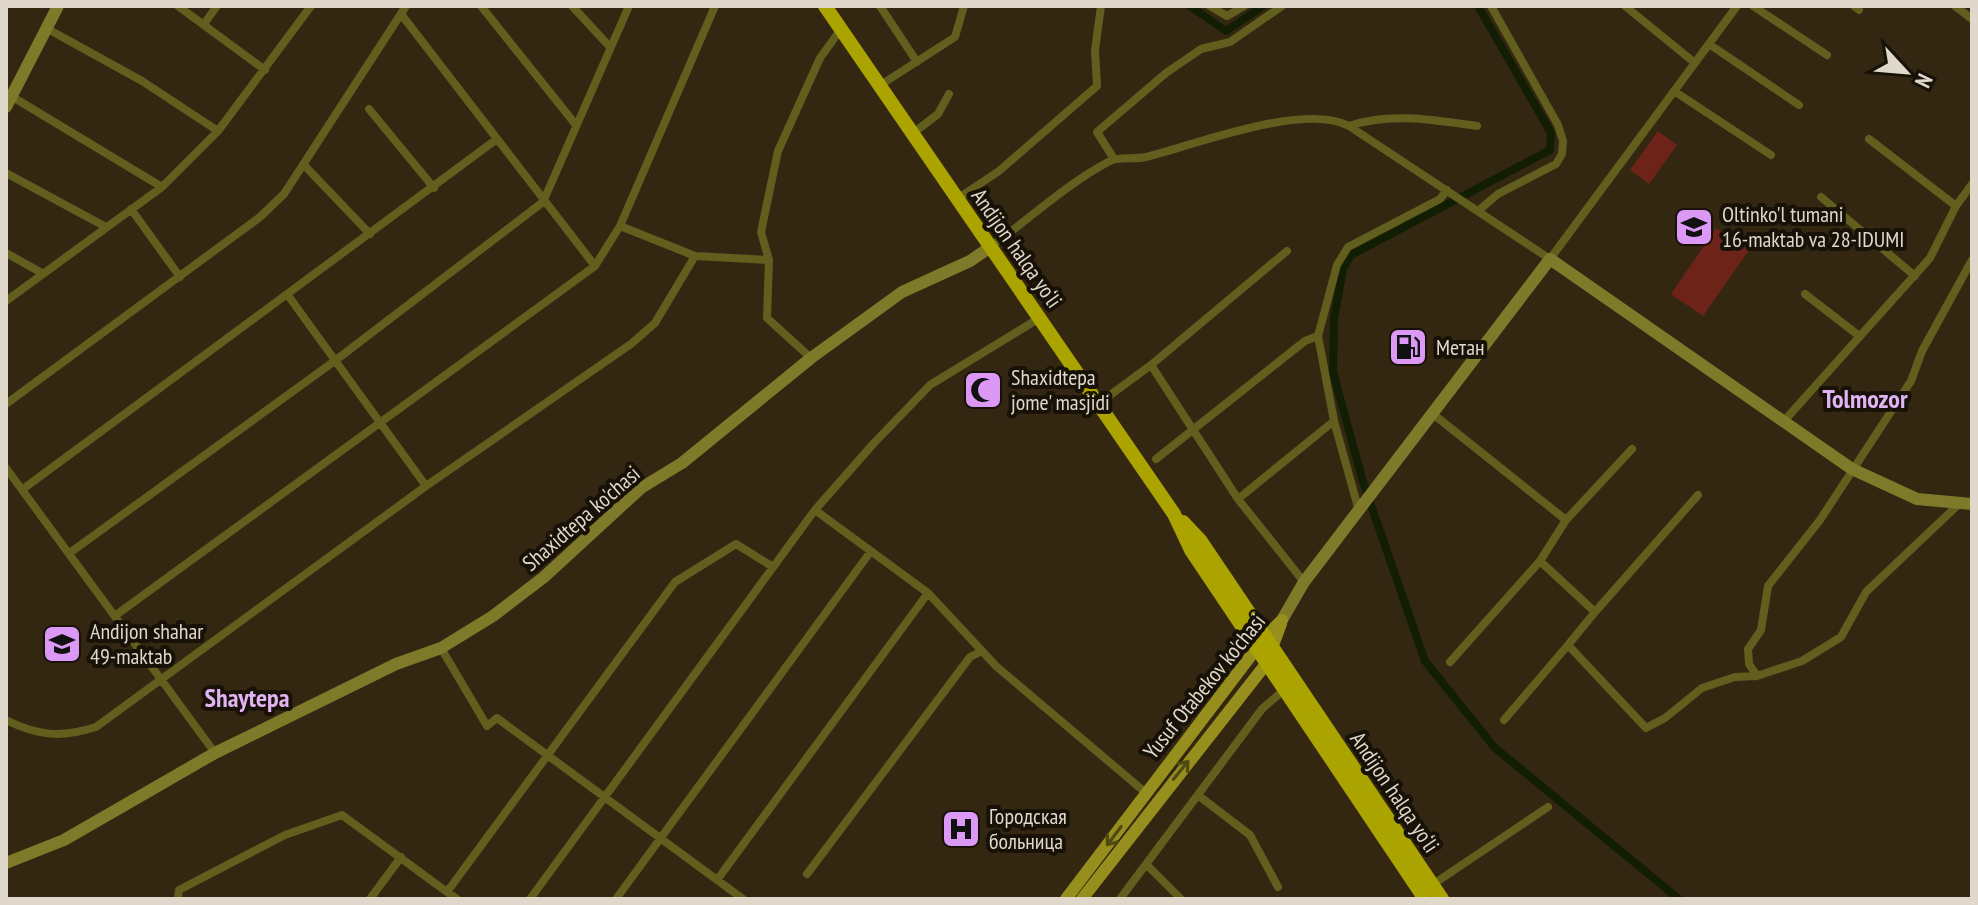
<svg xmlns="http://www.w3.org/2000/svg" width="1978" height="905" font-family="'PT Sans Narrow',sans-serif">
<rect width="100%" height="100%" fill="#332712"/>
<path fill="#6e2318" d="M 1658,131 L 1677,145 L 1649,184 L 1630,170 Z
M 1716,228 L 1749,250 L 1703,316 L 1671,294 Z"/>
<g fill="none" stroke-linecap="round" stroke-linejoin="round">
<path stroke="#111e03" stroke-width="8" d="M 1190,6 L 1226,31 L 1263,6
M 1478,6 L 1551,133 L 1550,150 L 1351,255 L 1343,269 L 1334,319 L 1333,372 L 1363,482 L 1425,661 L 1495,748 L 1679,899"/>
<path stroke="#615e1e" stroke-width="8" d="M 178,6 L 265,70
M 481,6 L 576,125
M 572,6 L 610,47
M 880,6 L 917,62
M 1210,6 L 1227,16 L 1244,6
M 1625,6 L 1695,63
M 1753,6 L 1827,55
M 1854,6 L 1859,10
M 1955,6 L 1972,19
M 401,14 L 595,266
M 204,24 L 217,6
M 46,28 L 142,81 L 218,131 L 311,6
M 1709,44 L 1799,105
M 879,86 L 955,37 L 964,6
M 1674,91 L 1771,155
M 11,96 L 162,187
M 369,109 L 434,188
M 1349,126 C 1390,112 1434,120 1477,126
M 912,134 L 938,114 L 949,94
M 1869,139 L 1956,206
M 1114,159 L 1097,132 L 1166,73 L 1201,49 L 1230,42 L 1282,6
M 304,165 L 370,234
M 6,173 L 106,227
M 1821,197 L 1915,276
M 957,199 L 999,171 L 1097,86 L 1095,50 L 1101,6
M 131,209 L 180,277
M 1478,211 L 1498,194 L 1556,164 L 1562,154 L 1563,141 L 1558,125 L 1491,6
M 990,247 C 1030,219 1066,184 1110,161 C 1120,156 1134,160 1146,157 C 1194,145 1305,102 1349,126 L 1550,259 L 1737,6
M 6,253 L 42,273
M 695,256 L 769,260
M 287,294 L 426,486
M 1805,294 L 1858,335
M 6,301 L 162,187 L 218,131
M 811,358 L 767,318 L 769,260 L 761,232 L 778,151 L 820,58 L 841,29
M 1151,365 L 1287,251
M 6,404 L 260,217 L 284,194 L 406,6
M 1098,404 L 1151,365 L 1238,499 L 1304,582
M 1433,414 L 1566,520 L 1540,561 L 1595,612 L 1568,645 L 1646,728 L 1665,718 L 1702,688 L 1735,677 L 1757,676 L 1802,661 L 1841,637 L 1866,592 L 1960,503
M 1784,421 L 1930,258 L 1956,206 L 1972,184
M 1156,459 L 1305,341 L 1318,336
M 6,468 L 215,753
M 23,489 L 497,139
M 1238,499 L 1334,421
M 815,510 L 928,593 L 996,666 L 1146,793
M 1359,511 L 1334,421 L 1318,336 L 1337,265 L 1348,247 L 1440,199 L 1447,190
M 1566,520 L 1632,449
M 71,552 L 336,360 L 543,202 L 629,6
M 1595,612 L 1698,495
M 116,615 L 595,266 L 620,226 L 715,6
M 441,648 L 487,726 L 497,718 L 743,899
M 1450,662 L 1540,561
M 1757,676 L 1749,664 L 1748,649 L 1761,630 L 1768,586 L 1820,520 L 1911,381 L 1922,351 L 1972,260
M 6,720 C 38,736 61,738 96,727 L 426,486 L 631,344 L 655,323 L 695,256 L 620,226
M 1504,720 L 1568,645
M 1199,796 L 1250,835 L 1278,887
M 1146,864 L 1181,899
M 807,874 L 970,657 L 982,651
M 717,880 L 928,593
M 1432,885 L 1548,807
M 447,892 L 457,899
M 178,899 L 179,890 L 285,835 L 342,815 L 447,892 L 675,582 L 736,544 L 773,567
M 370,899 L 401,857
M 530,899 L 815,510 L 874,443 L 930,385 L 1038,319
M 616,899 L 871,551
M 1120,899 L 1262,709 L 1285,689"/>
<path stroke="#7e7a29" stroke-width="12" d="M 6,107 L 58,6
M 1282,620 L 1304,582 L 1550,259 L 1852,469 L 1917,499 L 1972,504
M 6,863 L 64,840 L 215,753 L 396,664 L 441,648 L 493,616 L 544,577 L 641,488 L 682,463 L 811,358 L 902,292 L 970,261 L 989,248"/>
<path stroke="#968f1d" stroke-width="12" d="M 1066,899 L 1265,637 L 1282,620
M 1082,899 L 1266,664 L 1281,624"/>
<path stroke="#aba300" stroke-width="14" d="M 825,6 L 1174,514 L 1191,550 L 1425,899
M 1183,522 L 1200,540 L 1442,899"/>
</g>
<defs><path id="oneway-shaft" d="M-6 0H5M1.5-3L5.5 0L1.5 3" fill="none" stroke-width="1.6" stroke-linecap="round" stroke-linejoin="round" transform="scale(2)"/></defs>
<g stroke="#504a11">
<use href="#oneway-shaft" transform="translate(1181 770) rotate(-51)"/>
<use href="#oneway-shaft" transform="translate(1114 836) rotate(127)"/>
</g>
<defs>
<g id="school-square" transform="scale(2)"><rect x="-9" y="-9" width="18" height="18" rx="4" fill="#db99f5" stroke="#171108"/><path d="M0-5L7-2L0 1L-7-2ZM-4 1L0 2.5L4 1V4Q0 6-4 4Z" fill="#111"/></g>
<g id="fuel-square" transform="scale(2)"><rect x="-9" y="-9" width="18" height="18" rx="4" fill="#db99f5" stroke="#171108"/><path d="M-5.5-6h7V0h2V4h1.3V-2.5L3-4.5l.8-.8L6-3V5H2.5V1h-1V6h-7ZM-4.2-4.7v3.2H.2V-4.7Z" fill="#111"/></g>
<g id="mosque-square" transform="scale(2)"><rect x="-9" y="-9" width="18" height="18" rx="4" fill="#db99f5" stroke="#171108"/><path d="M3.5-4.9A6 6 0 1 0 3.5 4.9A5 5 0 1 1 3.5-4.9Z" fill="#111"/></g>
<g id="hospital-square" transform="scale(2)"><rect x="-9" y="-9" width="18" height="18" rx="4" fill="#db99f5" stroke="#171108"/><path d="M-5-5h3v3.5h4V-5h3V5h-3V1.5h-4V5h-3Z" fill="#111"/></g>
</defs>
<g fill-rule="evenodd">
<use href="#school-square" x="1694" y="227"/>
<use href="#fuel-square" x="1408" y="347"/>
<use href="#mosque-square" x="983" y="390"/>
<use href="#school-square" x="62" y="644"/>
<use href="#hospital-square" x="961" y="829"/>
</g>
<g text-anchor="middle" stroke-width="8" stroke-linejoin="round" paint-order="stroke">
<g font-size="22" fill="#dfd8cb" stroke="#171108" text-anchor="start">
<text x="1722" y="222">Oltinko'l tumani<tspan x="1722" dy="25">16-maktab va 28-IDUMI</tspan></text>
<text x="1436" y="355">Метан</text>
<text x="1011" y="385">Shaxidtepa<tspan x="1011" dy="25">jome' masjidi</tspan></text>
<text x="90" y="639">Andijon shahar<tspan x="90" dy="25">49-maktab</tspan></text>
<text x="989" y="824">Городская<tspan x="989" dy="25">больница</tspan></text>
</g>
<g font-size="22" fill="#dfd8cb" stroke="#171108">
<text transform="translate(1017 248) rotate(55)" y="8">Andijon halqa yo‘li</text>
<text transform="translate(581 518) rotate(-41)" y="8">Shaxidtepa ko'chasi</text>
<text transform="translate(1204 686) rotate(-51)" y="8">Yusuf Otabekov ko'chasi</text>
<text transform="translate(1395 792) rotate(56)" y="8">Andijon halqa yo‘li</text>
</g>
<g font-size="26" font-weight="bold" fill="#e0b3f3" stroke="#171108">
<text x="1865" y="408">Tolmozor</text>
<text x="247" y="707">Shaytepa</text>
</g>
</g>
<rect width="1978" height="905" fill="none" stroke="#dfd8cb" stroke-width="16"/>
<g transform="translate(1906 72) rotate(116)" stroke="#171108" stroke-width="6" paint-order="stroke">
<path d="M0-6L14 30L0 20L-14 30Z" fill="#dfd8cb"/>
<text y="-12" font-size="22" font-weight="bold" text-anchor="middle" fill="#dfd8cb">N</text>
</g>
</svg>
